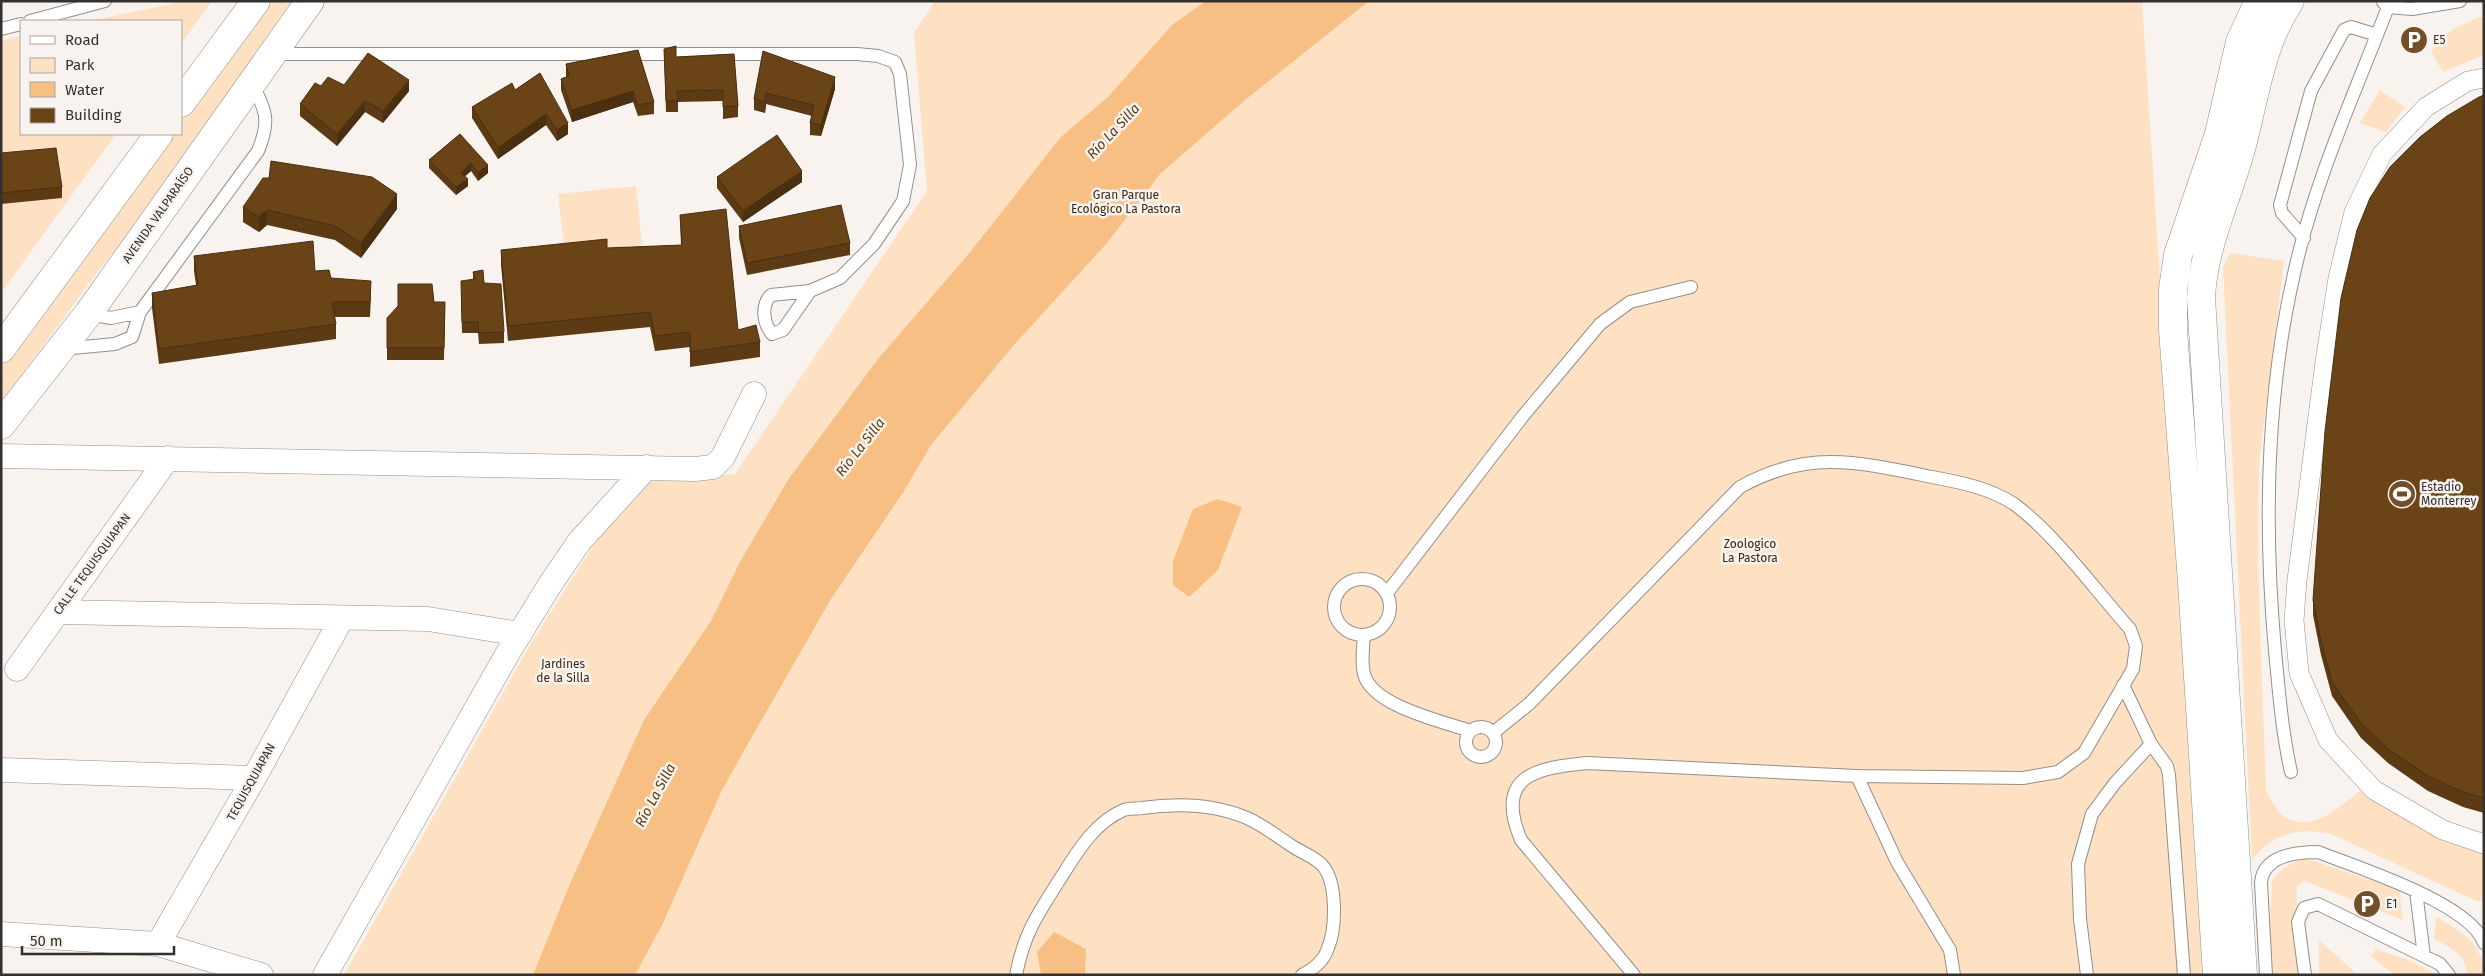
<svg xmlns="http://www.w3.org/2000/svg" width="2485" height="976" font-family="'Fira Sans',sans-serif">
<rect width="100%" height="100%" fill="#f8f3ee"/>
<path fill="#fee0c2" d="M 185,1 L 212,1 L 181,44 L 181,21 L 90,21 Z
M 262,1 L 300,1 L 133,230 L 99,270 L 1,403 L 1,356 L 163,134 L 181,134 L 181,110 Z
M 935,1 L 2142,1 L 2205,975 L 344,975 L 530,645 L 589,552 L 636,492 L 650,482 L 735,474 L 927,191 L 914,33 Z
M 2484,16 L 2484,55 L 2443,72 L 2431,52 C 2441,34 2464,22 2484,16 Z
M 21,36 L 21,134 L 116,134 L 1,293 L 1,40 Z
M 2380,90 L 2405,107 L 2386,132 L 2360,123 Z
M 636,186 L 642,245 L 565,253 L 558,194 Z
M 2230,253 L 2284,261 L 2259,463 L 2258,567 L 2266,790 C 2270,797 2276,811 2283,816 C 2313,836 2344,803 2367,785 L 2484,848 L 2484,901 L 2476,901 L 2331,834 C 2298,827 2273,833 2252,860 L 2223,267 Z
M 2306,858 L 2399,890 L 2403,920 L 2305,881 L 2297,886 L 2295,952 L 2299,975 L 2268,975 L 2272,881 C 2280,868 2292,862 2306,858 Z
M 2436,917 C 2460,930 2484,944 2484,975 L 2466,975 C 2469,956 2448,946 2434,939 Z
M 2319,940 L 2358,975 L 2319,975 Z
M 2376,949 L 2409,960 L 2437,975 L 2394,975 L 2371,956 Z"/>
<path fill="#f8bf85" d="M 1206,1 L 1369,1 L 1245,100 L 1160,174 L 1107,243 L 1013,346 L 931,445 L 904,491 L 831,599 L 745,749 L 721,792 L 662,925 L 635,975 L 533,975 L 569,886 L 644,720 L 711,621 L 740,562 L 788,480 L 878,359 L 967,256 L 1061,137 L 1109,96 L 1172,25 Z
M 1218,499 L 1242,507 L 1218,570 L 1189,597 L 1173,585 L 1173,561 L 1193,509 Z
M 1054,932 L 1086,949 L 1085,975 L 1041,975 L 1037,952 Z"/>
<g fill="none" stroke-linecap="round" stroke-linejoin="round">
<g stroke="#948f8b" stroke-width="14">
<path id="service" d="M 2383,2 L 2388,7 L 2412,9 L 2460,1
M 30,21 L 105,1
M 1,29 L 21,24
M 274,54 L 857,54 L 878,56 L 895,62 L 900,74 L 910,165 L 903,201 L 874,244 L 840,278 L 810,291 L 771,295 C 761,305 763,323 772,334 L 783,330 L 810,291
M 2304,238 L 2282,213 L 2280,205 L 2311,91 L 2344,30 L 2351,27 L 2377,35
M 88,314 L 111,318 L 140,312
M 62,349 L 115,344 L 132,337 L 140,312 L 258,151 C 270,122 267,110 251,83
M1334 607a28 28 0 1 1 56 0a28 28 0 1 1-56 0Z
M 1387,593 L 1523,416 L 1600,324 L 1630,302 L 1691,287
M 1364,635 C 1363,648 1361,662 1364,674 C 1372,706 1442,721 1470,731
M 2123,685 L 2151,744 L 2167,766 L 2169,775 L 2184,975
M1466 742a15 15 0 1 1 30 0a15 15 0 1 1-30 0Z
M 1493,733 L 1529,704 L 1740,487 C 1808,449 1859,462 1932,477 C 1959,482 1990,488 2014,504 C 2054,533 2096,591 2130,629 L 2136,646 L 2133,669 L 2084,753 L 2058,772 L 2023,778 L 1857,776
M 2291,772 C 2282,732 2279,692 2275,651 C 2264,527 2266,396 2294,274 C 2314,182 2354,95 2388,7
M 2416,891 L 2424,956
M 1016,975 C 1024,933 1038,914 1060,879 C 1076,854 1094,822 1124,810 C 1129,808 1137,809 1142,808 C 1177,803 1214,804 1247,818 C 1263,825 1278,837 1292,846 C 1301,852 1314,857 1321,864 C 1338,880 1336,929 1328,948 C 1324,961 1314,969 1302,975
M 1634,975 L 1521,840 C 1494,776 1535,768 1587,763 L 1857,776 L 1897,862 L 1950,950 L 1954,975
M 2087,975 L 2080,919 L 2078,864 L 2092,814 L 2115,783 L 2151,744
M 2266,975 L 2261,883 C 2263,855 2296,852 2318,852 C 2356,867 2470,903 2484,943
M 2305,975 L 2298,922 L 2304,908 L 2318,904 L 2440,964 L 2449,975"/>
</g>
<g stroke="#948f8b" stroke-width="20">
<path id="pedestrian" d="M 2484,78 L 2468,81 L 2426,107 L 2382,154 L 2354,212 L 2338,278 L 2325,362 L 2297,580 L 2294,620 L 2299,673 L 2328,740 L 2374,790 L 2443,830 L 2484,844"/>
</g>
<g stroke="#948f8b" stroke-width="25">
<path id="minor" d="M 1,456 L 695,469 L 713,467 L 723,457 L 754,394
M 58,612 L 428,619 L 520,634
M 17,669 L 168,458
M 1,770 L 254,778
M 1,934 L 158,944 L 261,975
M 158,944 L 254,778 L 342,618
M 325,975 L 509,651 L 551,583 L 579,542 L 647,467"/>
</g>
<g stroke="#948f8b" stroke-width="29">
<path id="tertiary" d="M 2217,975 L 2192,582 L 2173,330 L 2173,289 L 2178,255 L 2219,134 L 2240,42 L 2259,1
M 2243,975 L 2201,298 C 2203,249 2225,203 2239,156 C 2254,105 2259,46 2290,1"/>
</g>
<g stroke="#948f8b" stroke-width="29">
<path id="secondary" d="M 181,103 L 256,1
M 1,349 L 159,134
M 1,425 L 88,314 L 310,1"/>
</g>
<use href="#service" stroke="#fff" stroke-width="12"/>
<use href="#pedestrian" stroke="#fff" stroke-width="19"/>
<use href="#minor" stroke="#fff" stroke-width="24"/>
<use href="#tertiary" stroke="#fff" stroke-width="28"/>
<use href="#secondary" stroke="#fff" stroke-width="28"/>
</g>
<path fill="#5b3a14" d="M 664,49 L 676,57 L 734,54 L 738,106 L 738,117 L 723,119 L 723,101 L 678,102 L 678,112 L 666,112 Z
M 638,50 L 654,102 L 654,114 L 638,116 L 633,102 L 572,122 L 561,90 L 561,79 L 566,77 L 566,64 Z
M 763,51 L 835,89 L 821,136 L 810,135 L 810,123 L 812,116 L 766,104 L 765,113 L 754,110 L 754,99 Z
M 540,73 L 568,134 L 557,141 L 546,125 L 498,159 L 472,118 L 472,107 L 515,90 Z
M 1,82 L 2,94 L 2,106 L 1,106 Z
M 344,85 L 409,91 L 383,123 L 365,112 L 337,146 L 300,116 L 300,104 L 321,86 Z
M 2484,95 L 2484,813 L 2463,807 L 2428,791 L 2388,763 L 2361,738 L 2332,696 L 2321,655 L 2313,615 L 2313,600 Z
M 460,134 L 488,173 L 478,181 L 471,171 L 465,176 L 468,186 L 456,195 L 429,168 L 429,160 Z
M 1,153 L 62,187 L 62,198 L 1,204 Z
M 717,177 L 802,182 L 743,222 L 717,188 Z
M 243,207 L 397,209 L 361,258 L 335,240 L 267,225 L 259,232 L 243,222 Z
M 680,215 L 738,330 L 760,342 L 760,357 L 690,367 L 690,347 L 655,351 L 650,327 L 508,341 L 501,265 L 501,250 L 607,248 L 681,245 Z
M 739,226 L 850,243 L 850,255 L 747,275 L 739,238 Z
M 194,256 L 315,271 L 371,296 L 370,317 L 334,317 L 336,324 L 336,339 L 159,364 L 152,308 L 152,293 L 196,285 L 194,271 Z
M 473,272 L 484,283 L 504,332 L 504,343 L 479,344 L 478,333 L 462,333 L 461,292 L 473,280 Z
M 434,302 L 445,302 L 444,360 L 387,360 L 387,318 Z"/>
<path fill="#4a2f10" d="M 835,77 L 835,89 L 821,136 L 821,125 Z
M 409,80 L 409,91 L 383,123 L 383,111 Z
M 633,91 L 633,102 L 572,122 L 572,110 Z
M 766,93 L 766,104 L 765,113 L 765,102 Z
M 365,101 L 365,112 L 337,146 L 337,134 Z
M 546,114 L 546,125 L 498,159 L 498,148 Z
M 568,123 L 568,134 L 557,141 L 557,130 Z
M 471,163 L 471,171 L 461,180 L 461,173 Z
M 488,165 L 488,173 L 478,181 L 478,173 Z
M 802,171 L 802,182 L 743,222 L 743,211 Z
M 468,179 L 468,186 L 456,195 L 456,187 Z
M 397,194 L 397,209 L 361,258 L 361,243 Z
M 267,210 L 267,225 L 259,232 L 259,217 Z"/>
<path fill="#6a4317" stroke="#4a2f10" d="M 676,46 L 676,57 L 734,54 L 738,106 L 723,107 L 723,90 L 677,91 L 678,101 L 666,101 L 664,49 Z
M 638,50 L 654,102 L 638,105 L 633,91 L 572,110 L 561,79 L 569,76 L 566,64 Z
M 763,51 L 835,77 L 821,125 L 810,123 L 814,105 L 766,93 L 765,102 L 754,99 Z
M 368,53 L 409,80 L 383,111 L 365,101 L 337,134 L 300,104 L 315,83 L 321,86 L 328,77 L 344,85 Z
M 540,73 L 568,123 L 557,130 L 546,114 L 498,148 L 472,107 L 512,83 L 515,90 Z
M 2484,95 L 2484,798 L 2463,792 L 2428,776 L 2388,749 L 2361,723 L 2332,682 L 2321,641 L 2313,600 L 2325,431 L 2341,298 L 2357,230 L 2370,198 L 2390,167 L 2420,137 L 2447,116 L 2479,97 Z
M 460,134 L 488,165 L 478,173 L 471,163 L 461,173 L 468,179 L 456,187 L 429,160 Z
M 777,135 L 802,171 L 743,211 L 717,177 Z
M 56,148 L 62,187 L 1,193 L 1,153 Z
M 271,161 L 372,177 L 397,194 L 361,243 L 335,226 L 267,210 L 259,217 L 243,207 L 263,178 L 269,178 Z
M 841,205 L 850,243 L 747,263 L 739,226 Z
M 726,209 L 738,330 L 756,325 L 760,342 L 690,352 L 690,332 L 655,336 L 650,312 L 508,326 L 501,250 L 607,239 L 607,248 L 682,245 L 680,215 Z
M 313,241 L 315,271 L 329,270 L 331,278 L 371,281 L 370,302 L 332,302 L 336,324 L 159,349 L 152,293 L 198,285 L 194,256 Z
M 483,270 L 484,283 L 501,284 L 504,332 L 479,333 L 478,322 L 462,322 L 461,281 L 475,279 L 473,272 Z
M 398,284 L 432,284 L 434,302 L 445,302 L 444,348 L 387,348 L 387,318 L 398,306 Z"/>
<defs>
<g id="parking-disc" transform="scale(1.4375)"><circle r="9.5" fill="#734f29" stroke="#f8f3ee"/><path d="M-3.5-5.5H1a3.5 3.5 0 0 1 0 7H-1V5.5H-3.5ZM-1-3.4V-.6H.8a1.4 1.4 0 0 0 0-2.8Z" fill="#fff"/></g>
<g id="stadium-disc" transform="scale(1.4375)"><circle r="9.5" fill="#734f29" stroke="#f8f3ee"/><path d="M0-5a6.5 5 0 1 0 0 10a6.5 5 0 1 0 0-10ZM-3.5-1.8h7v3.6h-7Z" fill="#fff"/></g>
</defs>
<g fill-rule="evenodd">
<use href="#parking-disc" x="2414" y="40"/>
<use href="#stadium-disc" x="2402" y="494"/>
<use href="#parking-disc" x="2367" y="904"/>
</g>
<g text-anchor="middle" stroke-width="5" stroke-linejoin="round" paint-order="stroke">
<g font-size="12" fill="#32312f" stroke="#f8f3ee" text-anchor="start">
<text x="2433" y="44">E5</text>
<text x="2421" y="491">Estadio<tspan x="2421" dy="14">Monterrey</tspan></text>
<text x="2386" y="908">E1</text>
</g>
<g font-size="12" fill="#3e270e" stroke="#f8f3ee">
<text x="1126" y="199">Gran Parque<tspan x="1126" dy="14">Ecológico La Pastora</tspan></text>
<text x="1750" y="548">Zoologico<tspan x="1750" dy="14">La Pastora</tspan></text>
<text x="563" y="668">Jardines<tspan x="563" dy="14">de la Silla</tspan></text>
</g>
<g font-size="12" fill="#32312f" stroke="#f8f3ee">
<text transform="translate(158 215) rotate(-55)" y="4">AVENIDA VALPARAÍSO</text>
<text transform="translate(92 564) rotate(-54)" y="4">CALLE TEQUISQUIAPAN</text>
<text transform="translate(251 782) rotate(-61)" y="4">TEQUISQUIAPAN</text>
</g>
<g font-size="14" font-style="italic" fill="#5f3a0d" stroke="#f8f3ee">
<text transform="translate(1113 131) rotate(-47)" y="5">Río La Silla</text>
<text transform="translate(860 447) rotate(-52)" y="5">Río La Silla</text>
<text transform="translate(655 795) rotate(-62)" y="5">Río La Silla</text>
</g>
</g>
<rect width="2485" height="976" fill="none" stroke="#32312f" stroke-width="5"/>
<rect x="20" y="20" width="162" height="115" fill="#f8f3ee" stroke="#a9a5a2"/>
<rect x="30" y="36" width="25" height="8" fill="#ffffff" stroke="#a9a5a2"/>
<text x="65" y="45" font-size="15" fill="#32312f">Road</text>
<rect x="30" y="58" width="25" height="15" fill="#fee0c2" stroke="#a9a5a2"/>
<text x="65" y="70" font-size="15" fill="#32312f">Park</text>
<rect x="30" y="82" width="25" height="15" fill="#f8bf85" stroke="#a9a5a2"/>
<text x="65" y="95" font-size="15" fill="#32312f">Water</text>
<rect x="30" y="108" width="25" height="15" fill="#6a4317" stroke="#a9a5a2"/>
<text x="65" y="120" font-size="15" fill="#32312f">Building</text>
<path d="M22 946v8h152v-8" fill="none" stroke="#32312f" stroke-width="2.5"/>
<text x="30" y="946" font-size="15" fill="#32312f" stroke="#f8f3ee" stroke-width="4" paint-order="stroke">50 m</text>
</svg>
